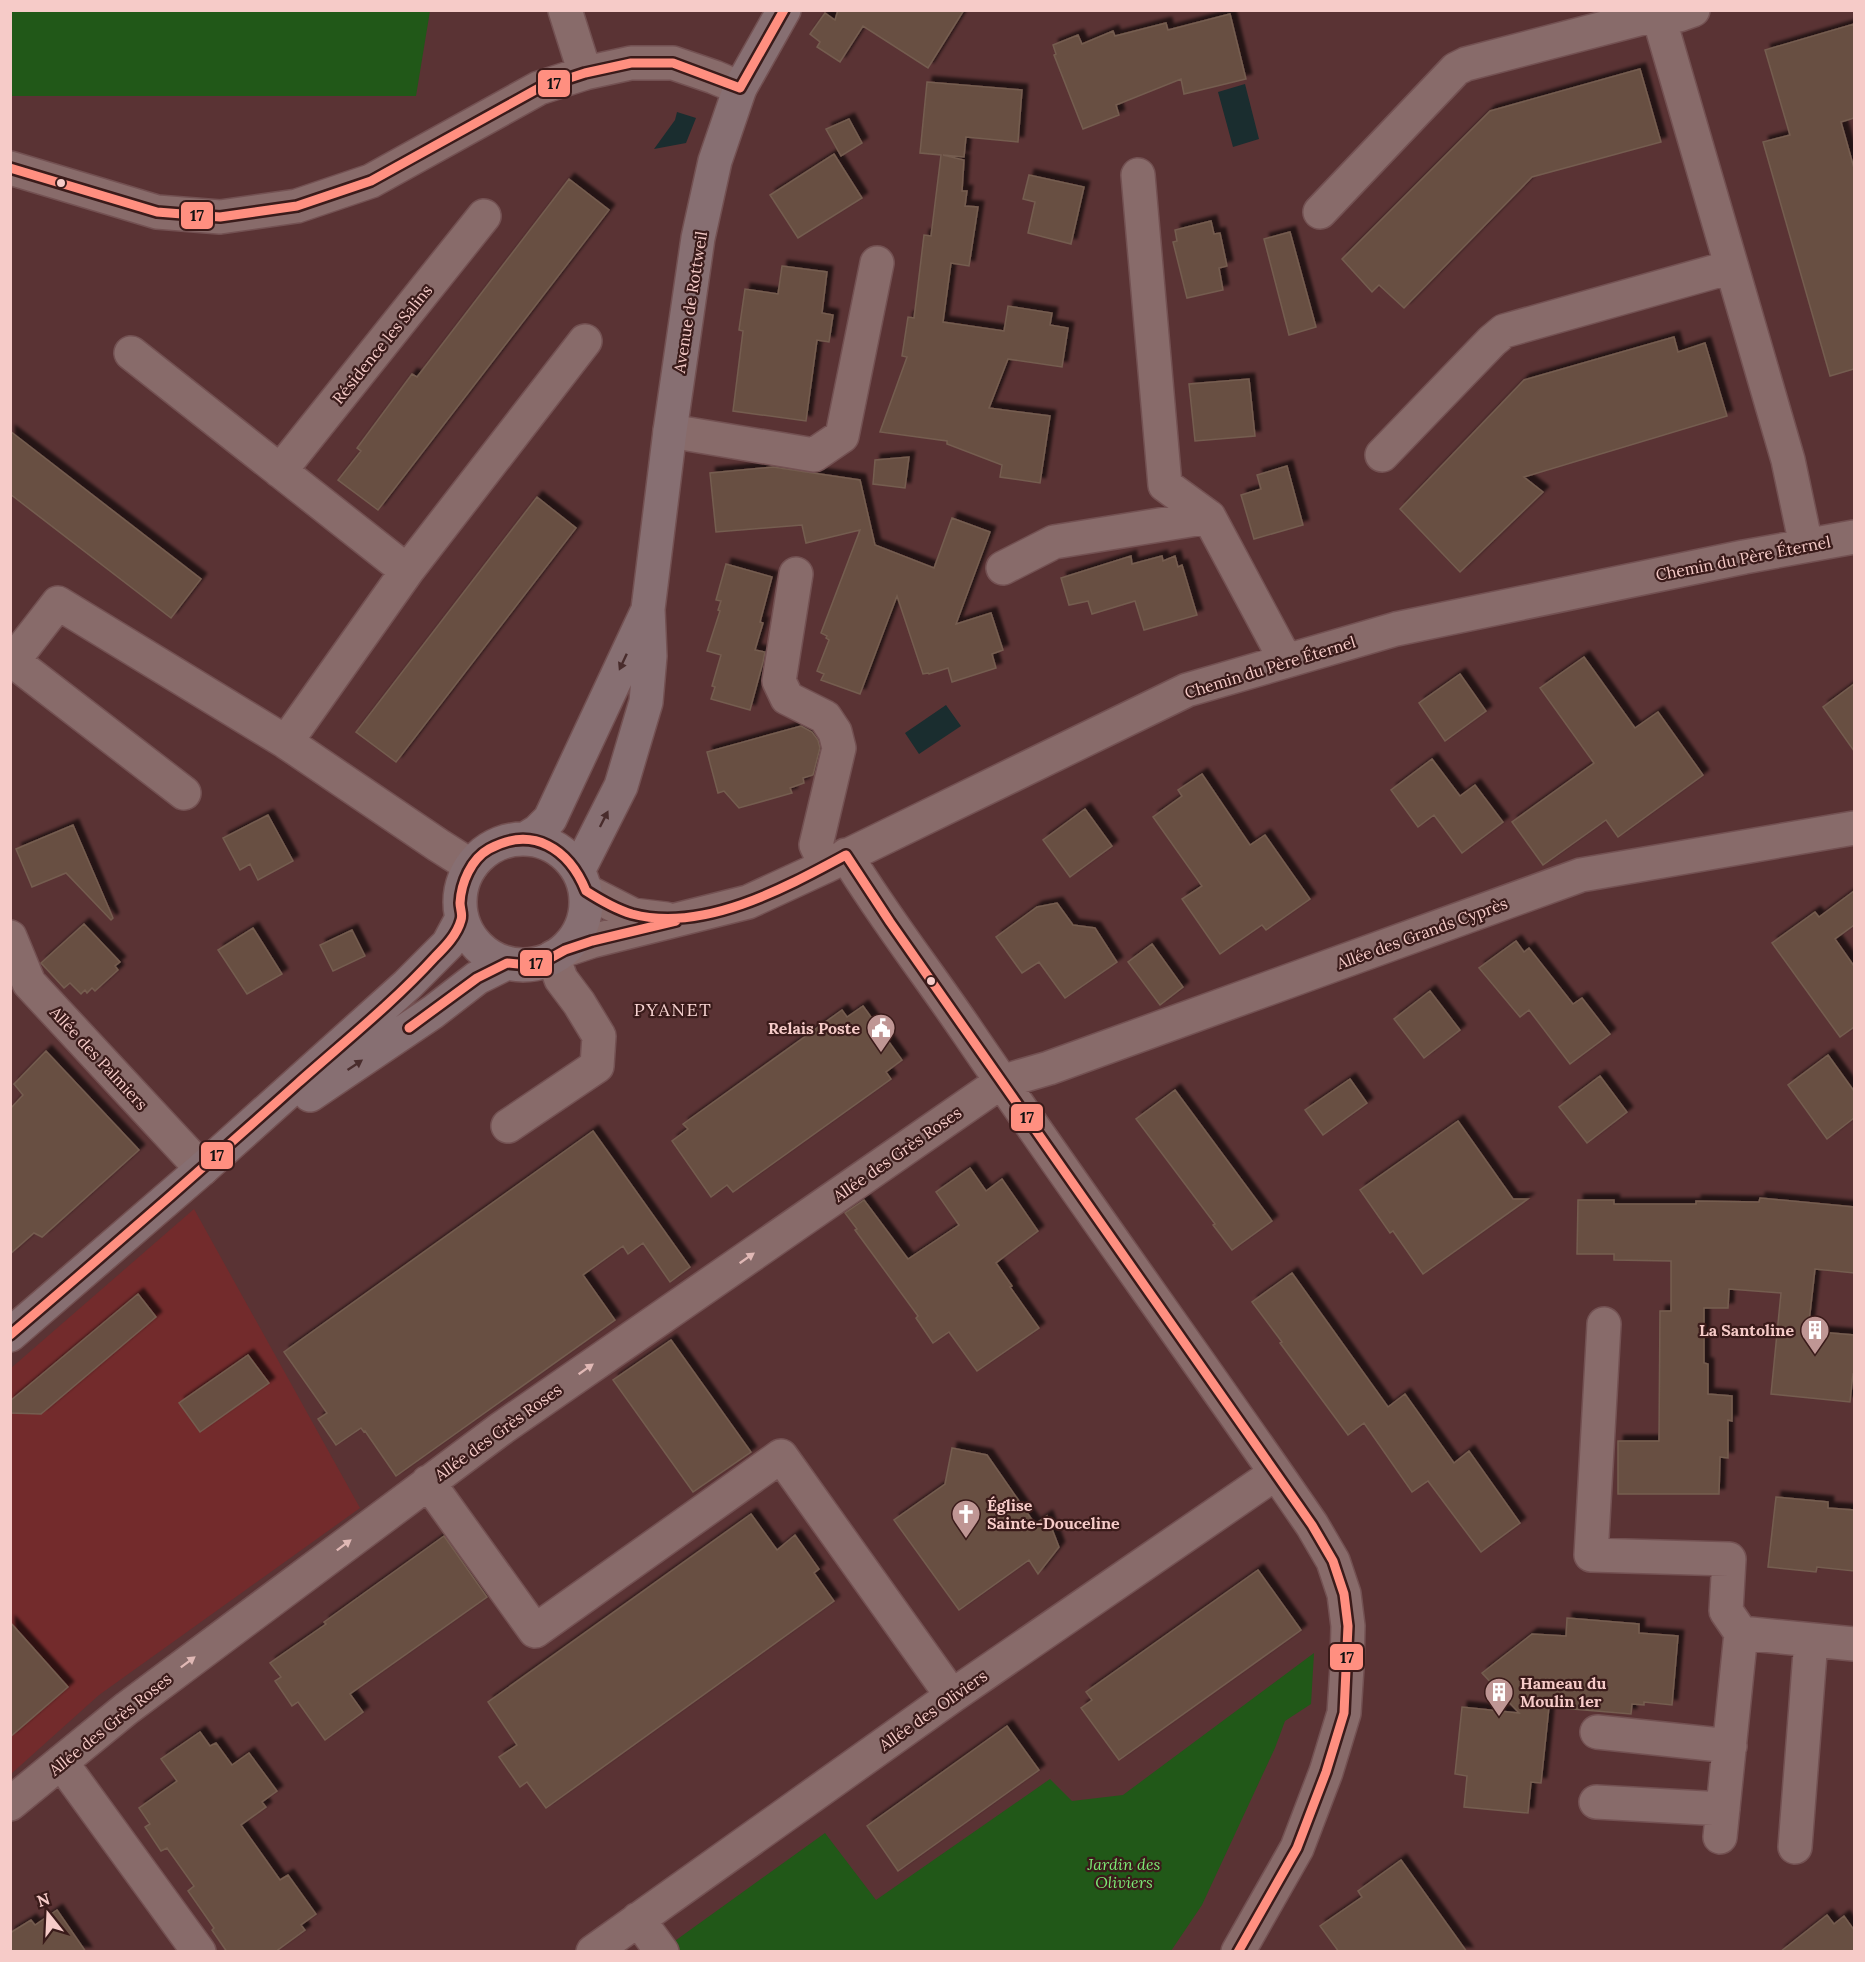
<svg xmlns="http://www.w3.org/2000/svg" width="1865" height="1962" font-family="Lora,serif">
<defs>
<filter id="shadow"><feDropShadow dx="5.5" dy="-5.5" stdDeviation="1.5" flood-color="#0009"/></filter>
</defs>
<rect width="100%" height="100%" fill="#5a3334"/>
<path fill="#732b2c" d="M 194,1209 L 360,1508 L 99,1695 L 11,1774 L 10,1369 Z"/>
<path fill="#215818" d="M 11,10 L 430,10 L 430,11 L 416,96 L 11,96 Z
M 1314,1653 L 1311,1704 L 1285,1721 L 1275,1748 L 1202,1905 L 1171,1951 L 678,1952 L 672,1943 L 825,1833 L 876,1900 L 1050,1779 L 1072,1801 L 1123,1795 Z"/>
<path fill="#1a2d2f" d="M 1245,84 L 1259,139 L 1233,147 L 1218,92 Z
M 677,112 L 696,118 L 686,143 L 654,149 L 675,120 Z
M 946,705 L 961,726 L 919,754 L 905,733 Z"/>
<path fill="#685042" stroke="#755d50" stroke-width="1.5" filter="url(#shadow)" d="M 838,10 L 964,10 L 928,68 L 863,26 L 840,62 L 817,47 L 820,42 L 810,34 L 825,13 L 835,20 Z
M 1230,14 L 1246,79 L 1184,94 L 1181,79 L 1116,105 L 1119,115 L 1083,129 L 1054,55 L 1056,54 L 1053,45 L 1078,35 L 1082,44 L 1113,31 L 1115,36 L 1166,23 L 1168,30 Z
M 1854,24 L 1854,118 L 1841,122 L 1854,168 L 1854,369 L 1830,376 L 1763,142 L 1790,135 L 1765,50 Z
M 1640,69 L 1661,142 L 1532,177 L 1404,308 L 1379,285 L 1372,292 L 1342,259 L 1490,111 Z
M 927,82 L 1022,90 L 1018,142 L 966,137 L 964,157 L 943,155 L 964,160 L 962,191 L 967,191 L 965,206 L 978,207 L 969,266 L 951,263 L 943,322 L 1004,331 L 1008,306 L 1052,313 L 1050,325 L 1068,328 L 1062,367 L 1008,359 L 989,408 L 1050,416 L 1040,483 L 1000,477 L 1002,465 L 947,444 L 947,441 L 880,432 L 907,357 L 902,356 L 908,317 L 914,318 L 924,235 L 931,236 L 941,155 L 920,153 Z
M 849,119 L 862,143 L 841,156 L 826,129 Z
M 834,154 L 862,198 L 798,238 L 770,195 Z
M 1029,175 L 1084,187 L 1071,244 L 1028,233 L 1035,202 L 1023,199 Z
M 569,179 L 609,210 L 378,510 L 338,480 L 361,451 L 357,448 L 412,374 L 417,377 Z
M 1211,221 L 1214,234 L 1220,233 L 1227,266 L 1219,268 L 1223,290 L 1187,298 L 1173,242 L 1177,241 L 1175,230 Z
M 1290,232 L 1316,327 L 1289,335 L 1264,239 Z
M 782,266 L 827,272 L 822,313 L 833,315 L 829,342 L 817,340 L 806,421 L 733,411 L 743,331 L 739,330 L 745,289 L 778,294 Z
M 1674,337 L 1678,352 L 1705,343 L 1727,416 L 1524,477 L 1543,492 L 1460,572 L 1400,509 L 1524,380 Z
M 1249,379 L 1255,436 L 1195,441 L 1189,384 Z
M 10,431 L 201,579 L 171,618 L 10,494 Z
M 909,457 L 905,488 L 873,484 L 875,460 Z
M 1287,466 L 1303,525 L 1254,539 L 1241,495 L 1261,489 L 1257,475 Z
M 773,467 L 860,480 L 875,545 L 934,568 L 952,518 L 990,532 L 956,624 L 991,613 L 1003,650 L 992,654 L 996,668 L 952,682 L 948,668 L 929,674 L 928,673 L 923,674 L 897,596 L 860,694 L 821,680 L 824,674 L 817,671 L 829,640 L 826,638 L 827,636 L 821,633 L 860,530 L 806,543 L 802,525 L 716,532 L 710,473 Z
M 537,497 L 576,528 L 396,762 L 356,732 Z
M 1131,556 L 1132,564 L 1162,556 L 1163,561 L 1175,556 L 1178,567 L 1182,565 L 1197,615 L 1144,630 L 1135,601 L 1092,614 L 1088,601 L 1069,605 L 1061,578 Z
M 726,564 L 772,577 L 760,622 L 763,623 L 755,650 L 765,652 L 763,662 L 750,710 L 711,699 L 715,687 L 712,686 L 721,655 L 707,651 L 720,611 L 718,610 L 721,601 L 716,600 Z
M 1584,657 L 1635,728 L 1658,712 L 1703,775 L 1618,837 L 1606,820 L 1543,865 L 1512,822 L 1594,763 L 1540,688 Z
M 1460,674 L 1486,711 L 1445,741 L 1419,703 Z
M 1854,684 L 1854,751 L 1823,707 Z
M 801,726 L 812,732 L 818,740 L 820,748 L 813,775 L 803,778 L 804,783 L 790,788 L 792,793 L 739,808 L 724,791 L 718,793 L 707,752 Z
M 1432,759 L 1460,796 L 1475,785 L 1503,822 L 1462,853 L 1434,815 L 1418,827 L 1391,790 Z
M 1202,774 L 1250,845 L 1265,835 L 1310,899 L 1266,930 L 1262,925 L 1220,954 L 1182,899 L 1202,886 L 1153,817 L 1182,796 L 1178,790 Z
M 1085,809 L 1112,846 L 1070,877 L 1043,840 Z
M 268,815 L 293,861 L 258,880 L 250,864 L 240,870 L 223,838 Z
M 73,825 L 113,918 L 111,920 L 66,873 L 32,887 L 16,849 Z
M 1854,891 L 1854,925 L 1835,939 L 1854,966 L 1854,1027 L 1840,1037 L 1772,943 L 1815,912 L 1819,917 Z
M 1057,903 L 1073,925 L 1095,928 L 1117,962 L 1065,998 L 1039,962 L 1022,973 L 996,937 L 1037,907 Z
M 84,924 L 120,962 L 115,966 L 118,970 L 95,991 L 92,988 L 87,993 L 85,990 L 81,994 L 70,983 L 64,988 L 41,963 Z
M 253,928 L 282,974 L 247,994 L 218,950 Z
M 352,930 L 365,956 L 333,971 L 320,945 Z
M 1516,941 L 1524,952 L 1529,948 L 1573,1004 L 1582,998 L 1610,1034 L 1570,1064 L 1529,1010 L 1520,1017 L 1479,968 Z
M 1152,944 L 1183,987 L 1160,1005 L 1128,962 Z
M 1430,991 L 1460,1030 L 1424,1058 L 1394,1019 Z
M 863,1006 L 902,1060 L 886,1072 L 891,1079 L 733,1192 L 727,1185 L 711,1197 L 672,1141 L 688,1129 L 683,1124 L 842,1010 L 847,1017 Z
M 46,1051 L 139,1150 L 42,1237 L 34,1233 L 10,1254 L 10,1109 L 23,1095 L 14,1084 Z
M 1828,1055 L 1854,1091 L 1854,1118 L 1827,1139 L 1788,1085 Z
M 1600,1076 L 1627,1112 L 1587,1143 L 1559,1107 Z
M 1350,1079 L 1367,1103 L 1323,1135 L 1305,1110 Z
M 1175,1090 L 1272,1221 L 1232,1250 L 1213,1225 L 1215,1224 L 1136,1119 Z
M 1458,1121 L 1513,1199 L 1528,1199 L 1423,1274 L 1393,1231 L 1390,1233 L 1360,1190 Z
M 593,1131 L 690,1267 L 670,1282 L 643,1243 L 628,1254 L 623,1246 L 583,1275 L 615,1320 L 396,1476 L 365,1431 L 364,1432 L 361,1428 L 336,1445 L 318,1419 L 327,1413 L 284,1352 Z
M 970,1168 L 986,1191 L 1002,1179 L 1038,1231 L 996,1263 L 1012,1286 L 1010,1287 L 1039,1328 L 977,1371 L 949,1332 L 933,1343 L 916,1318 L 918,1316 L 855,1230 L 857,1229 L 845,1213 L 864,1200 L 908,1259 L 959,1225 L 936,1192 Z
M 1760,1198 L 1854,1207 L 1854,1273 L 1815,1269 L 1808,1331 L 1854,1335 L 1854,1374 L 1853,1374 L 1850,1402 L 1771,1394 L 1781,1293 L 1729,1289 L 1728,1308 L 1704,1308 L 1704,1363 L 1708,1364 L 1708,1394 L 1732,1396 L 1732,1421 L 1728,1420 L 1728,1458 L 1720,1457 L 1719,1494 L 1618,1494 L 1618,1441 L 1659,1441 L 1660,1311 L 1671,1311 L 1671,1261 L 1614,1260 L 1614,1254 L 1577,1254 L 1578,1200 L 1614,1200 L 1614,1204 L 1696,1204 L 1696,1201 L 1759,1202 Z
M 1292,1273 L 1388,1407 L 1405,1394 L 1454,1463 L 1469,1451 L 1520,1523 L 1481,1552 L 1428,1481 L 1412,1492 L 1364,1423 L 1348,1435 L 1280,1343 L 1282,1342 L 1252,1302 Z
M 138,1294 L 156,1317 L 41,1414 L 10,1413 L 10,1401 Z
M 671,1340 L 751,1452 L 693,1492 L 613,1380 Z
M 248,1355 L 269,1383 L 200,1432 L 179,1403 Z
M 952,1448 L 987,1455 L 1035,1524 L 1047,1516 L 1059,1547 L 1038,1574 L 1029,1560 L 959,1610 L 894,1520 L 945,1484 Z
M 1776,1497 L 1828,1502 L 1828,1508 L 1854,1510 L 1854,1571 L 1817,1567 L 1816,1572 L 1768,1567 Z
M 751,1514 L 777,1550 L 795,1535 L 819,1569 L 814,1573 L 834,1601 L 546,1808 L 527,1782 L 520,1787 L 499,1757 L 517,1745 L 488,1702 Z
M 444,1536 L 487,1597 L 350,1694 L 363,1712 L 325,1740 L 298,1702 L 292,1706 L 275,1681 L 281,1677 L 270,1663 L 326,1624 L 324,1622 Z
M 1258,1570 L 1301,1630 L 1119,1760 L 1081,1708 L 1092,1700 L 1086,1692 Z
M 1567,1618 L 1639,1624 L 1639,1633 L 1678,1636 L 1672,1705 L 1644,1702 L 1644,1705 L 1632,1704 L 1631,1714 L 1549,1707 L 1541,1783 L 1531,1782 L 1528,1813 L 1464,1807 L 1467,1776 L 1455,1774 L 1462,1707 L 1519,1713 L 1482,1673 L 1532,1634 L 1566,1636 Z
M 10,1622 L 68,1687 L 10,1737 Z
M 1007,1726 L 1039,1770 L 898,1871 L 867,1826 Z
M 200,1732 L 210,1746 L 216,1743 L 232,1765 L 249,1753 L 277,1791 L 262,1802 L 266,1807 L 241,1825 L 280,1880 L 288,1875 L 316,1914 L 301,1925 L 305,1930 L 275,1952 L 227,1952 L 212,1930 L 214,1928 L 188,1891 L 194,1886 L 167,1848 L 161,1851 L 145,1827 L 150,1824 L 139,1808 L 177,1781 L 161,1759 Z
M 1401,1860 L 1467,1952 L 1339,1952 L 1320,1926 L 1362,1897 L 1358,1891 Z
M 57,1910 L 86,1952 L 10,1952 L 10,1933 L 31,1920 L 35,1925 Z
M 1827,1915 L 1834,1924 L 1844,1916 L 1854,1930 L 1854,1952 L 1780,1952 Z"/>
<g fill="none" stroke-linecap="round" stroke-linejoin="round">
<g stroke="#735152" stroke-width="36">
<path id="street" d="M 565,10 L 585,73
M 1658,14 L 1788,460 L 1806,545
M 10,168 L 157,212 L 220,217 L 297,206 L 371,181 L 539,88 L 585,73 L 631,63 L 673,63 L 714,77 L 740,88
M 1138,175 L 1165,485 L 1209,517 L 1286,661
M 1320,212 L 1456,69 L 1466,64 L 1658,14 L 1679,15 L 1693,10
M 131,353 L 407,571
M 670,431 L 814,455 L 842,436 L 877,263
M 1382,455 L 1492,341 L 1504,331 L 1731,267
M 280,471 L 484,216
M 1003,568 L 1054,542 L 1209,517
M 796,574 L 779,681 L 787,698 L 825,717 L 835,732 L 839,748 L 816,845 L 826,866
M 286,742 L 407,571 L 585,341
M 184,793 L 13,661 L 58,603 L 286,742 L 438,845 L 471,866
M 846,855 C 883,916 927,972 967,1031 C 1080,1197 1198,1359 1312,1525 L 1333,1561 L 1344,1594 L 1348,1626 L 1347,1667 L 1344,1713 L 1326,1772 L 1297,1848 L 1238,1952
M 586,891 L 633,915 L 666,919
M 10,937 L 29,983 L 202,1169
M 565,950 L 592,941 L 748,902 L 826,866 L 1187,690 L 1396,629 L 1744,557 L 1854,537
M 508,1126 L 597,1066 L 599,1036 L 579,1003 L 561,979 L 553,957
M 1604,1324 L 1591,1555 L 1729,1559 L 1726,1611 L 1741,1633 L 1854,1644
M 428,1482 L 535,1631 L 781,1456 L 952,1696
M 1597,1732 L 1730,1746
M 61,1762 L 199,1952
M 1596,1802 L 1723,1809
M 10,1804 L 126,1709 L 502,1428 L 1001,1082 L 1049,1068 L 1581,875 L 1854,828
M 1720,1837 L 1741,1633
M 1795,1847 L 1811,1640
M 638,1919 L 662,1952
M 593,1952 L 952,1696 L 1276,1473"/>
</g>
<g stroke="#735152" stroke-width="36">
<path id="secondary" d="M 525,839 L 538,831 L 550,819 L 646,614
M460 902a63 63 0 1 1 126 0a63 63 0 1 1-126 0Z
M 578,871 L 621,786 L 646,702 L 650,656 L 648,609 L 670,431 L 698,238 L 715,161 L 740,88 L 784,10
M 310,1095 L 433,1012 L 477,978 L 507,963
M 10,1335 L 202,1169 L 407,985 L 448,944 L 462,918"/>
</g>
<use href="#street" stroke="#886b6a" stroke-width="33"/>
<use href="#secondary" stroke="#876f72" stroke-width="33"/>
<g stroke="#3a1b1a" stroke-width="14">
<path id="bus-1" d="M 740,88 L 784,10
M 10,168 L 157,212 L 220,217 L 297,206 L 371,181 L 539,88 L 585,73 L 631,63 L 673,63 L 740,88
M 846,855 L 890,922 L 1312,1525 L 1333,1561 L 1344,1594 L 1348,1626 L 1344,1713 L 1326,1772 L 1297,1848 L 1238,1952
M 409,1028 L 477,978 L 507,963 L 528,965 L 547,960 L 565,950 L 592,941 L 676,921
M 10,1335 C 107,1252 203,1168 298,1083 C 344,1042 393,1003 435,957 C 445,947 457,935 461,920 C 463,914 460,909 460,903 C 461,883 471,859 489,849 C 533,825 569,849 586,891 C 600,900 615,909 632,914 C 703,933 785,888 846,855"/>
</g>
<use href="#bus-1" stroke="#ff8f80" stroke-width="9"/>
</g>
<defs><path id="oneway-solid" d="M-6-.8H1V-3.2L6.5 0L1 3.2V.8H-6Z" transform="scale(1.5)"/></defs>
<g fill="#492c2c">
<use href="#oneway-solid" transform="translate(623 662) rotate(115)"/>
<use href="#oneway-solid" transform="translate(604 819) rotate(-63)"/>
<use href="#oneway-solid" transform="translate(355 1065) rotate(-34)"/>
</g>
<g fill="#e0b8b5">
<use href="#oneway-solid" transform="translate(747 1258) rotate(-35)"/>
<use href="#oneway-solid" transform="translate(586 1369) rotate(-35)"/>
<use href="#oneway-solid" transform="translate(344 1545) rotate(-37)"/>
<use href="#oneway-solid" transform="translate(188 1662) rotate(-37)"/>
</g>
<defs>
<g id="civic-pin" transform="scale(1.5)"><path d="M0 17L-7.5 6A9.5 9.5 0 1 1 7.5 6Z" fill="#bf9694" stroke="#3a1b1a"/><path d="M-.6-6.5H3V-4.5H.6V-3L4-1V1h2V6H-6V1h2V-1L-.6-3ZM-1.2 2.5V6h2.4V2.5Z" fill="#fff"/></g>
<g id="building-pin" transform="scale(1.5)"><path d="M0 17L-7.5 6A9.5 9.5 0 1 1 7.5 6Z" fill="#bf9694" stroke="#3a1b1a"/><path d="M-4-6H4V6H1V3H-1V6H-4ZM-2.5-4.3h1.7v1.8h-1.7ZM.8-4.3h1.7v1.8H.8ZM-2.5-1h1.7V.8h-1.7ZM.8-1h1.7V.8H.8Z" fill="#fff"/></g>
<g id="church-pin" transform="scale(1.5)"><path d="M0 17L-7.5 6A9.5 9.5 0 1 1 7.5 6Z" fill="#bf9694" stroke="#3a1b1a"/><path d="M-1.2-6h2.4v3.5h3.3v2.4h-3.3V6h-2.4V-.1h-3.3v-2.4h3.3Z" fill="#fff"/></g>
</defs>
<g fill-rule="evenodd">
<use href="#civic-pin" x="881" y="1028"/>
<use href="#building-pin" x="1815" y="1330"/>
<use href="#church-pin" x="966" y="1514"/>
<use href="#building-pin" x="1499" y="1692"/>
</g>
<g fill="#f6cbc8" stroke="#3a1b1a" stroke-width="2">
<circle cx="61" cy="183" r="5"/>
<circle cx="931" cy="981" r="5"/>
</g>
<g text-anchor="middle" stroke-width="4.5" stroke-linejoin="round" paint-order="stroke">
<g font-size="16" fill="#f6cbc8" stroke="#3a1b1a">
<text transform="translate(690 302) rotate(-81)" y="6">Avenue de Rottweil</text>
<text transform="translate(382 344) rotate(-51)" y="6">Résidence les Salins</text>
<text transform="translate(1743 558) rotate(-11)" y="6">Chemin du Père Éternel</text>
<text transform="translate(1270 667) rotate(-17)" y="6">Chemin du Père Éternel</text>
<text transform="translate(1422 933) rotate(-20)" y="6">Allée des Grands Cyprès</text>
<text transform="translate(99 1058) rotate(47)" y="6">Allée des Palmiers</text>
<text transform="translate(897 1154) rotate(-35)" y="6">Allée des Grès Roses</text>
<text transform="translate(498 1432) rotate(-36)" y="6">Allée des Grès Roses</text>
<text transform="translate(933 1710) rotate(-35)" y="6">Allée des Oliviers</text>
<text transform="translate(110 1724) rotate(-39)" y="6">Allée des Grès Roses</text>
</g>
<g font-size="16" font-weight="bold" fill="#f6cbc8" stroke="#3a1b1a" text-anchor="end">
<text x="860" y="1034">Relais Poste</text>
<text x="1794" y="1336">La Santoline</text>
<text x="987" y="1511" text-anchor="start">Église<tspan x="987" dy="18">Sainte-Douceline</tspan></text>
<text x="1520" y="1689" text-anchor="start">Hameau du<tspan x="1520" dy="18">Moulin 1er</tspan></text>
</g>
<g font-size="16" font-style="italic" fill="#7ce874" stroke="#3a1b1a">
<text x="1124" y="1870">Jardin des<tspan x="1124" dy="18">Oliviers</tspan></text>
</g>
<g font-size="18" letter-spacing="1.5" fill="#f7d4d2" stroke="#3a1b1a">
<text x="673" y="1016">PYANET</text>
</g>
</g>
<g stroke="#3a1b1a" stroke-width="2">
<rect x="537" y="69" width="34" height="29" rx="6" fill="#ff8f80"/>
<rect x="180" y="201" width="34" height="29" rx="6" fill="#ff8f80"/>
<rect x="519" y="949" width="34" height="28" rx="6" fill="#ff8f80"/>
<rect x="1010" y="1103" width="34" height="29" rx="6" fill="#ff8f80"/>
<rect x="200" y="1141" width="34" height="29" rx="6" fill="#ff8f80"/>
<rect x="1329" y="1643" width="35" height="28" rx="6" fill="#ff8f80"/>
</g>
<g font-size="16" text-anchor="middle" font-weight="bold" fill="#111">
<text x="554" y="89">17</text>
<text x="197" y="221">17</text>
<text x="536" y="969">17</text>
<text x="1027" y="1123">17</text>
<text x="217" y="1161">17</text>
<text x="1347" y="1663">17</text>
</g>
<rect width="1865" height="1962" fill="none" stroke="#f6cbc8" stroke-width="24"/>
<g transform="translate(48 1914) rotate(342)" stroke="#3a1b1a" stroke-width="4.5" paint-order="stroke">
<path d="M0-4.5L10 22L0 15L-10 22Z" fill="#f6cbc8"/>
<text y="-9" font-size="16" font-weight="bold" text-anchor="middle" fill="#f6cbc8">N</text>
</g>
</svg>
